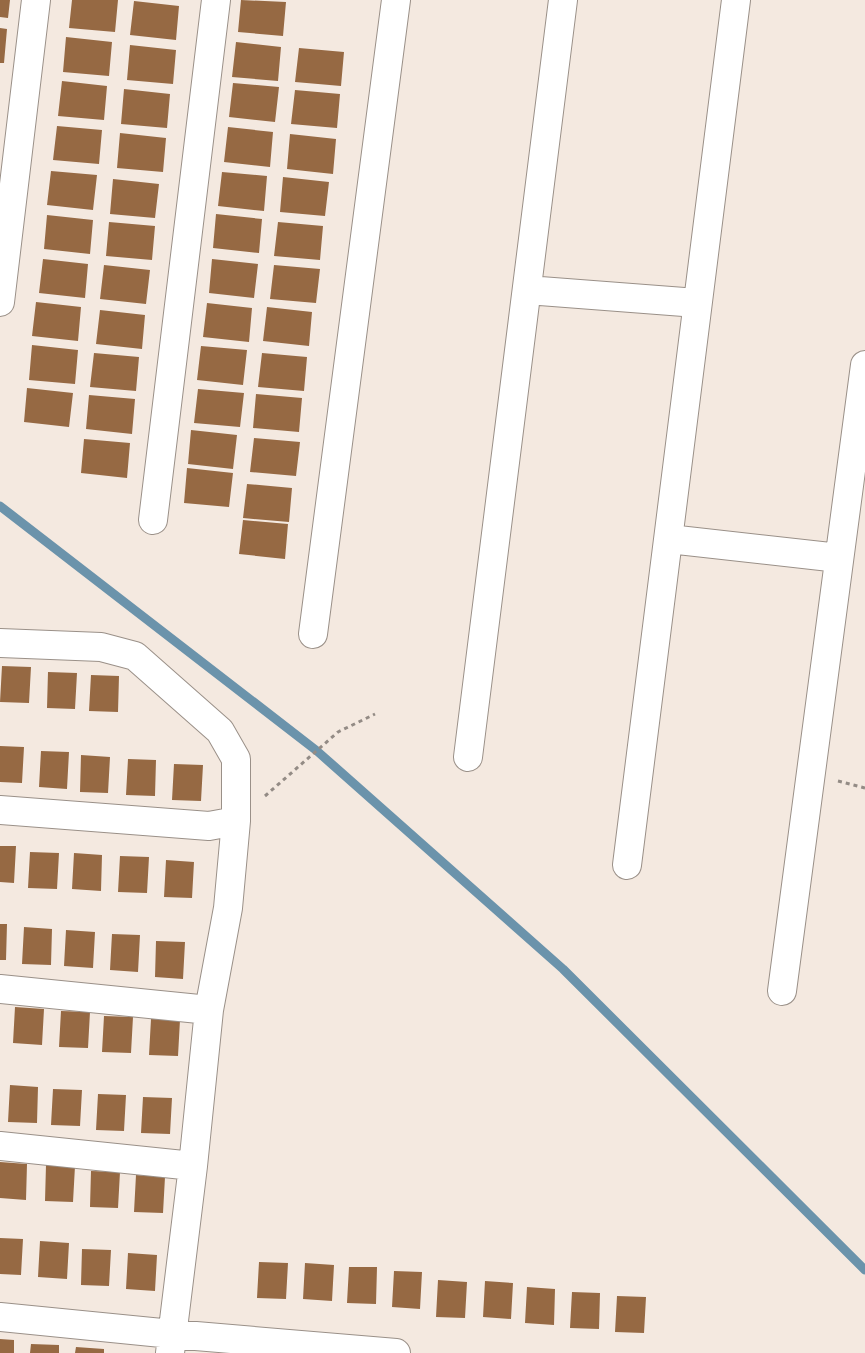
<svg xmlns="http://www.w3.org/2000/svg" width="865" height="1353" font-family="'Fira Sans Condensed',sans-serif">
<rect width="100%" height="100%" fill="#f4e9e0"/>
<g fill="none" stroke-linecap="round" stroke-linejoin="round">
<path stroke="#6b93ab" stroke-width="9" d="M 0,506 L 317,751 L 563,969 L 865,1270"/>
</g>
<path fill="#966943" d="M 0,0 L 10,0 L 8,18 L 0,17 Z
M 72,0 L 118,0 L 115,32 L 69,28 Z
M 241,0 L 286,2 L 283,36 L 238,32 Z
M 134,1 L 179,6 L 176,40 L 130,35 Z
M 0,28 L 7,29 L 4,63 L 0,63 Z
M 66,37 L 112,42 L 109,76 L 63,72 Z
M 236,42 L 281,47 L 278,81 L 232,77 Z
M 130,45 L 176,50 L 173,84 L 127,80 Z
M 299,48 L 344,52 L 341,86 L 295,82 Z
M 62,81 L 107,86 L 104,120 L 58,116 Z
M 233,83 L 279,87 L 275,122 L 229,117 Z
M 124,89 L 170,94 L 167,128 L 121,124 Z
M 295,90 L 340,94 L 337,128 L 291,124 Z
M 57,126 L 102,130 L 99,164 L 53,160 Z
M 228,127 L 273,132 L 270,167 L 224,162 Z
M 120,133 L 166,138 L 163,172 L 117,168 Z
M 290,134 L 336,139 L 333,174 L 287,169 Z
M 51,171 L 97,175 L 93,210 L 47,205 Z
M 222,172 L 267,176 L 264,211 L 218,206 Z
M 283,177 L 329,182 L 325,216 L 280,212 Z
M 113,179 L 159,184 L 155,218 L 110,214 Z
M 216,214 L 262,219 L 259,253 L 213,248 Z
M 47,215 L 93,220 L 90,254 L 44,249 Z
M 109,222 L 155,226 L 152,260 L 106,256 Z
M 278,222 L 323,226 L 320,260 L 274,256 Z
M 43,259 L 88,264 L 85,298 L 39,293 Z
M 212,259 L 258,264 L 254,298 L 209,293 Z
M 104,265 L 150,270 L 146,304 L 100,299 Z
M 274,265 L 320,269 L 316,303 L 270,299 Z
M 36,302 L 81,307 L 78,341 L 32,336 Z
M 207,303 L 252,308 L 249,342 L 203,337 Z
M 267,307 L 312,312 L 309,346 L 263,341 Z
M 100,310 L 145,315 L 142,349 L 96,344 Z
M 32,345 L 78,350 L 75,384 L 29,380 Z
M 201,346 L 247,350 L 243,385 L 197,380 Z
M 94,353 L 139,357 L 136,391 L 90,387 Z
M 262,353 L 307,357 L 304,391 L 258,387 Z
M 27,388 L 73,393 L 69,427 L 24,422 Z
M 198,389 L 244,393 L 240,427 L 194,423 Z
M 256,394 L 302,398 L 299,432 L 253,428 Z
M 89,395 L 135,399 L 132,434 L 86,429 Z
M 191,430 L 237,435 L 233,469 L 188,464 Z
M 254,438 L 300,442 L 296,476 L 250,472 Z
M 84,439 L 130,443 L 127,478 L 81,473 Z
M 187,468 L 233,473 L 229,507 L 184,503 Z
M 247,484 L 292,488 L 289,522 L 243,518 Z
M 243,520 L 288,524 L 285,559 L 239,554 Z
M 2,666 L 31,667 L 29,703 L 0,702 Z
M 48,672 L 77,673 L 75,709 L 47,708 Z
M 91,675 L 119,676 L 118,712 L 89,711 Z
M 0,746 L 24,747 L 22,783 L 0,782 Z
M 41,751 L 69,752 L 67,789 L 39,787 Z
M 81,755 L 110,757 L 108,793 L 80,792 Z
M 128,759 L 156,760 L 155,796 L 126,795 Z
M 174,764 L 203,765 L 201,801 L 172,800 Z
M 0,846 L 16,846 L 14,883 L 0,882 Z
M 30,852 L 59,853 L 57,889 L 28,888 Z
M 74,853 L 102,855 L 101,891 L 72,889 Z
M 120,856 L 149,857 L 147,893 L 118,892 Z
M 166,860 L 194,862 L 192,898 L 164,897 Z
M 0,924 L 7,924 L 6,960 L 0,960 Z
M 24,927 L 52,929 L 51,965 L 22,964 Z
M 66,930 L 95,932 L 93,968 L 64,966 Z
M 112,934 L 140,935 L 138,972 L 110,970 Z
M 156,941 L 185,942 L 183,979 L 155,977 Z
M 15,1007 L 44,1009 L 42,1045 L 13,1043 Z
M 61,1011 L 90,1012 L 88,1048 L 59,1047 Z
M 104,1016 L 133,1017 L 131,1053 L 102,1052 Z
M 151,1019 L 180,1020 L 178,1056 L 149,1055 Z
M 10,1085 L 38,1087 L 37,1123 L 8,1122 Z
M 53,1089 L 82,1090 L 80,1126 L 51,1125 Z
M 98,1094 L 126,1095 L 124,1131 L 96,1130 Z
M 143,1097 L 172,1098 L 170,1134 L 141,1133 Z
M 0,1162 L 27,1164 L 26,1200 L 0,1198 Z
M 46,1165 L 75,1166 L 73,1202 L 45,1201 Z
M 91,1171 L 120,1172 L 118,1208 L 90,1207 Z
M 136,1175 L 165,1177 L 163,1213 L 134,1212 Z
M 0,1238 L 23,1239 L 21,1275 L 0,1274 Z
M 40,1241 L 69,1243 L 67,1279 L 38,1277 Z
M 82,1249 L 111,1250 L 109,1286 L 81,1285 Z
M 128,1253 L 157,1255 L 155,1291 L 126,1289 Z
M 259,1262 L 288,1263 L 286,1299 L 257,1298 Z
M 305,1263 L 334,1265 L 332,1301 L 303,1299 Z
M 349,1267 L 377,1267 L 376,1304 L 347,1303 Z
M 394,1271 L 422,1272 L 420,1309 L 392,1307 Z
M 438,1280 L 467,1282 L 465,1318 L 436,1317 Z
M 485,1281 L 513,1283 L 511,1319 L 483,1317 Z
M 527,1287 L 555,1289 L 554,1325 L 525,1323 Z
M 572,1292 L 600,1293 L 599,1329 L 570,1328 Z
M 617,1296 L 646,1297 L 644,1333 L 615,1332 Z
M 0,1339 L 14,1340 L 14,1353 L 0,1353 Z
M 31,1344 L 59,1345 L 59,1353 L 30,1353 Z
M 76,1347 L 104,1349 L 104,1353 L 75,1353 Z"/>
<g fill="none" stroke-linecap="round" stroke-linejoin="round">
<g stroke="#9a9088" stroke-width="30">
<path id="street" d="M 527,290 L 697,303
M 0,302 L 36,0
M 153,520 L 216,0
M 669,539 L 839,558
M 313,634 L 396,0
M 0,643 L 101,647 L 135,656 L 220,731 L 236,759 L 236,821 L 228,908 L 209,1010 L 193,1166 L 170,1353
M 468,757 L 563,0
M 0,810 L 209,826 L 236,821
M 627,865 L 736,0
M 0,989 L 209,1010
M 782,991 L 865,365
M 0,1146 L 193,1166
M 0,1317 L 172,1334 L 396,1353"/>
</g>
<path stroke="#938b85" stroke-width="3" stroke-dasharray="4 4" stroke-linecap="butt" d="M 838,781 L 865,788
M 265,796 L 338,732 L 375,714"/>
<use href="#street" stroke="#fff" stroke-width="28"/>
</g>
</svg>
